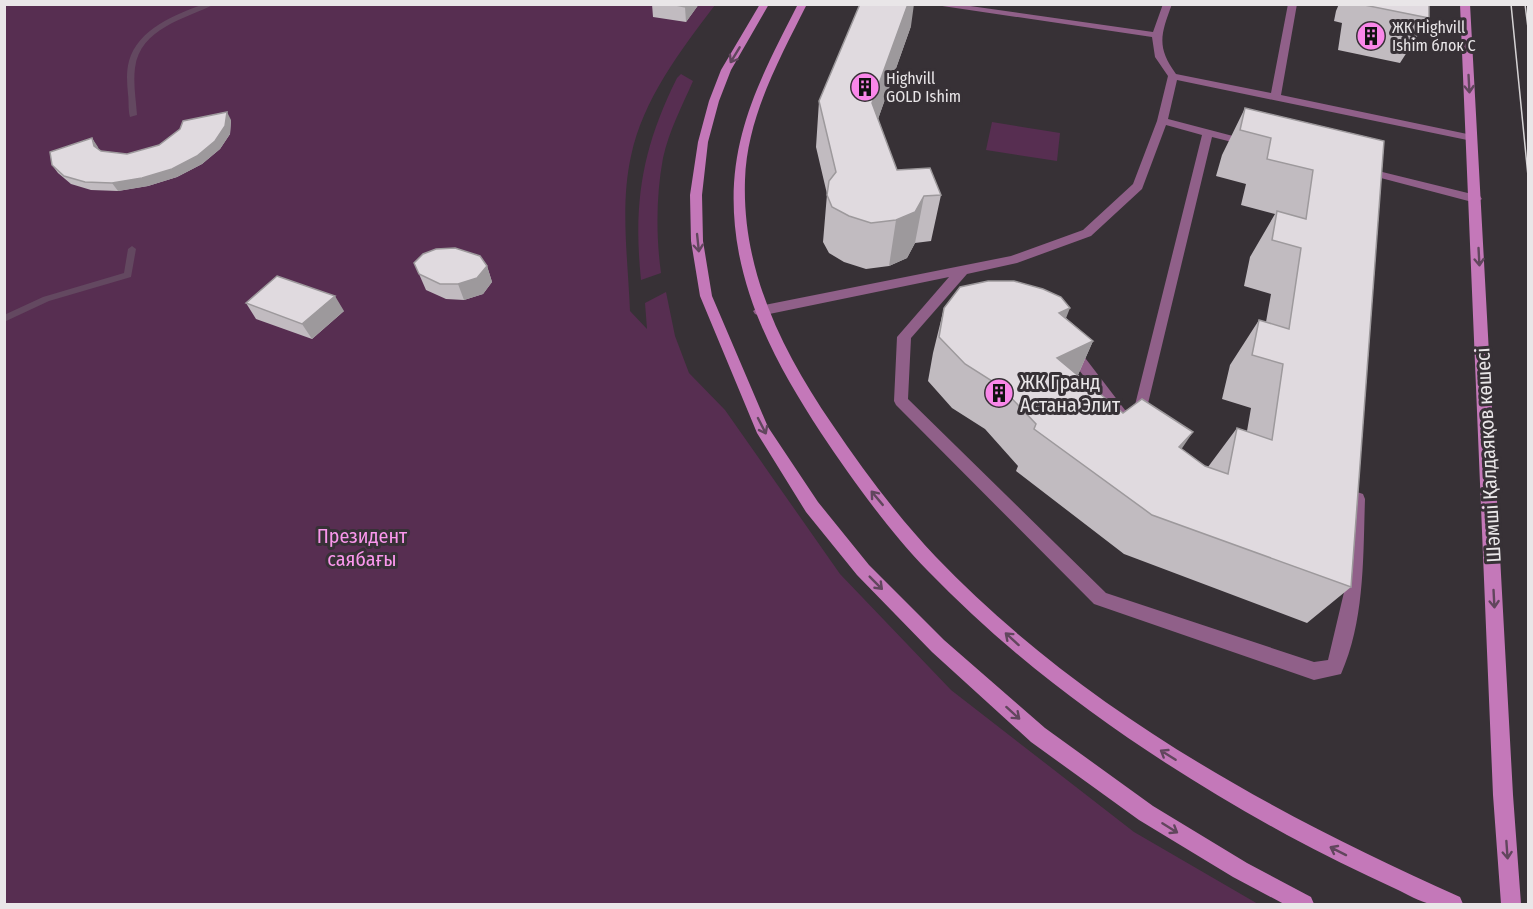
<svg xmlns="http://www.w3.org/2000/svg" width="1533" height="909" font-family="'Fira Sans Condensed',sans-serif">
<rect width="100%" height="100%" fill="#373136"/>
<path fill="#572e51" d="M 5,4 L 715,5 C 681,50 643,99 631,156 C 620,206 628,260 630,311 L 647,329 L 645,303 L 666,292 L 675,336 L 689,373 L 725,410 L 840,574 L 951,690 L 1134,832 L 1258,904 L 5,904 Z
M 681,74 L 693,81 C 682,106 669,131 663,158 C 656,195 656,237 661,273 L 641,280 C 633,203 642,148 677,78 Z
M 992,122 L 1060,133 L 1057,161 L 986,150 Z"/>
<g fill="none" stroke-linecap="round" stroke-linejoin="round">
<path fill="#634860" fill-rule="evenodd" d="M 204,4 L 215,4 C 185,19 140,28 135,68 C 133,84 136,99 137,115 L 130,117 C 128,110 129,101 128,94 C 127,83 126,72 129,61 C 138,29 176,14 204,4 Z
M 132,246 L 136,249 L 131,277 L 49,301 L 4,322 L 4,315 L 43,297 L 124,273 L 128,249 Z"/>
<path fill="#906089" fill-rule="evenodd" d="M 929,4 L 956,4 L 1153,32 L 1163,4 L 1172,4 C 1161,34 1156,47 1176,74 L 1271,93 L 1288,4 L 1297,4 L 1281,95 L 1472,135 L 1477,138 L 1472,141 L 1177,80 L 1168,119 L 1252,141 L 1253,143 L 1248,146 L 1212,137 L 1145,416 L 1132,422 L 1116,419 L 1064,350 L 1066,346 L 1076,346 L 1125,410 L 1134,409 L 1202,135 L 1166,125 L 1142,189 L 1091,236 L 1017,263 L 967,274 L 911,338 L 908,399 L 1106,593 L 1314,662 L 1328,660 L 1345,588 L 1349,499 L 1351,494 L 1357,492 L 1363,494 L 1365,499 C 1363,557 1365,620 1341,674 L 1314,680 L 1094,604 L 896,405 L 894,401 L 897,337 L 949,277 L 760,316 L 755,314 L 753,311 L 760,306 L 1011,256 L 1083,230 L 1133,184 L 1157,121 L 1168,76 L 1155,57 L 1152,37 Z
M 1362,167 L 1480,196 L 1482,199 L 1476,203 L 1358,172 L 1356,170 Z"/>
<path fill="#c478b9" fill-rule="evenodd" d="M 760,4 L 769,4 L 731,70 L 719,101 L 708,142 L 702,195 L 703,241 L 712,296 L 768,427 L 818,502 L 869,565 L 944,640 L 1045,728 L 1153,806 L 1247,863 L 1311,897 L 1314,904 L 1284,904 L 1233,877 L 1139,820 L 1031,742 L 932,652 L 857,575 L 806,512 L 757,433 L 700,296 L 691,241 L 690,195 L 698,142 L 709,101 L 721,70 Z
M 798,4 L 807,4 C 779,60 747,117 745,180 C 742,271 782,351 832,424 C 863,470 898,517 936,557 C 1080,708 1272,813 1460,897 L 1463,904 C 1453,904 1441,906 1431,904 C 1420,902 1407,894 1396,889 C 1359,872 1322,854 1287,835 C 1156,763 1031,678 927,570 C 889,531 851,478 821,433 C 785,378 752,320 739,254 C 720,154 754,90 798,4 Z
M 1460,4 L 1470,4 L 1513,795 L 1521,904 L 1501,904 L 1493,795 Z"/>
<path stroke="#d6d3d5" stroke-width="1.5" d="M 1511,4 L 1528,176
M 1525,4 L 1528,28"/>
</g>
<path fill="#c1bbc0" d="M 652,4 L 699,4 L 686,22 L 653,17 Z
M 1339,4 L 1429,4 L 1429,18 L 1400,63 L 1338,50 L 1342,23 L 1334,21 L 1336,11 Z
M 911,26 L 878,119 L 897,170 L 941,195 L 931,241 L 915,243 L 907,258 L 889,266 L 866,269 L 844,262 L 829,253 L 823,242 L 827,194 L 816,147 L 819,101 Z
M 1245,108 L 1384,141 L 1351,587 L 1307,623 L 1124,554 L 1016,471 L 1018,466 L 985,429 L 952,408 L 928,381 L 933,353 L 944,308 L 1066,318 L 1093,341 L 1078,375 L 1123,413 L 1182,449 L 1205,466 L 1208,467 L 1237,428 L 1247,431 L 1251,408 L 1222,399 L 1230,365 L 1259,320 L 1266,322 L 1271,294 L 1244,286 L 1250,257 L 1275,214 L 1241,205 L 1246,184 L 1216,176 L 1222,155 Z
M 231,120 L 230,134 L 220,149 L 202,164 L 177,177 L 148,186 L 118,191 L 91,190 L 71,184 L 58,173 L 52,165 L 92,138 L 98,149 L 101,151 L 127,154 L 159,145 Z
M 487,266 L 492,282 L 483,294 L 464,300 L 446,299 L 426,290 L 419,274 Z
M 246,303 L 344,311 L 312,339 L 256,319 Z"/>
<path fill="#9d999c" d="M 687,4 L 699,4 L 686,22 L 685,7 Z
M 908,4 L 914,4 L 911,26 L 867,150 L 872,103 Z
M 227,112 L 231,120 L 230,134 L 220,149 L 202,164 L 177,177 L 148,186 L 118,191 L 112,183 Z
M 92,138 L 98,147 L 100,154 L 94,146 Z
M 924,196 L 915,243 L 907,258 L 889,266 L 896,220 Z
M 487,266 L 492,282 L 483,294 L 464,300 L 458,284 Z
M 335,296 L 344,311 L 312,339 L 302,324 Z
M 1070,308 L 1052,354 L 1059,313 Z
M 1093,341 L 1073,386 L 1057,358 Z
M 1193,432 L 1164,475 L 1179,447 Z"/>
<path fill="#e0dadf" stroke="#9d999c" stroke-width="1.5" d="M 671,4 L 687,4 L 685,7 Z
M 860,4 L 908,4 L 872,103 L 897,170 L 930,168 L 941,195 L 924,196 L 915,212 L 896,220 L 871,223 L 849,216 L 832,207 L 827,195 L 829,181 L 836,172 L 819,101 Z
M 1364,4 L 1429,4 L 1429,18 L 1364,5 Z
M 1245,108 L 1384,141 L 1351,587 L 1152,515 L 1034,429 L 1036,424 L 1000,386 L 965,364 L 939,337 L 944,308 L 960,287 L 988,281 L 1014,281 L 1043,289 L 1061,297 L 1070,308 L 1059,313 L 1093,341 L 1057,358 L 1123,413 L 1142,399 L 1193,432 L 1179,447 L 1205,466 L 1228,474 L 1237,428 L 1272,440 L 1283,364 L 1252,355 L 1259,320 L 1289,329 L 1301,248 L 1272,240 L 1277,211 L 1306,219 L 1313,170 L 1267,159 L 1271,138 L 1240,130 Z
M 227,112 L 225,126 L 215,141 L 197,156 L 172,169 L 142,178 L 112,183 L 85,182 L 64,176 L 52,165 L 50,152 L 92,138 L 94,146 L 101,151 L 127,154 L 159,145 L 180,129 L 183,121 Z
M 455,248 L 480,256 L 487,266 L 477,278 L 458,284 L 440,284 L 419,274 L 414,263 L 423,254 L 436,249 Z
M 277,276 L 335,296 L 302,324 L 246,303 Z"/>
<defs><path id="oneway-shaft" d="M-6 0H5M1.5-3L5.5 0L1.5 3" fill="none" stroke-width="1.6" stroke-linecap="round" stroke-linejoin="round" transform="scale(1.5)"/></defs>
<g stroke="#61465d">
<use href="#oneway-shaft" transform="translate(735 55) rotate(121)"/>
<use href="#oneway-shaft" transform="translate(1469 84) rotate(87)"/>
<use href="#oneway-shaft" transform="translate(698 243) rotate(84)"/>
<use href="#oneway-shaft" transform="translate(1479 257) rotate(87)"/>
<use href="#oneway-shaft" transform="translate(762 426) rotate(63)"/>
<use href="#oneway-shaft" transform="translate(877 498) rotate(-130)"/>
<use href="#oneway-shaft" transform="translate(876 583) rotate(45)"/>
<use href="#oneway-shaft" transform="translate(1494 599) rotate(87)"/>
<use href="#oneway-shaft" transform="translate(1012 639) rotate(-138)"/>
<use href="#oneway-shaft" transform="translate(1013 713) rotate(42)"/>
<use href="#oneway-shaft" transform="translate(1168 755) rotate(-148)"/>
<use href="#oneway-shaft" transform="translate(1170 828) rotate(32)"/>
<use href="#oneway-shaft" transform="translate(1507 850) rotate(86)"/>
<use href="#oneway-shaft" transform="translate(1338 851) rotate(-153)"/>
</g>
<defs>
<g id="building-disc" transform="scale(1.5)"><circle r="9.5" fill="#f987e9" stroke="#373136"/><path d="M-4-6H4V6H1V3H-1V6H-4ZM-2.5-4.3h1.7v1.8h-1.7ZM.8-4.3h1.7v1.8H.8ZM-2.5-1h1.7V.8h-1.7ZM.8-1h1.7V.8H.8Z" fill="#111"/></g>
</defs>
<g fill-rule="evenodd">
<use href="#building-disc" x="1371" y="36"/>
<use href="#building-disc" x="865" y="87"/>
<use href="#building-disc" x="999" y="393"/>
</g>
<g text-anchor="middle" stroke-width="6" stroke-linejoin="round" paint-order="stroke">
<g font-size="16" fill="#e9e6e8" stroke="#373136" text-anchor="start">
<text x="1392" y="33">ЖК Highvill<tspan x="1392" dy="18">Ishim блок C</tspan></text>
<text x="886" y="84">Highvill<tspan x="886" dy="18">GOLD Ishim</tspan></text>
</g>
<g font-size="20" fill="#e9e6e8" stroke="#373136" text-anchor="start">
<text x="1020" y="389">ЖК Гранд<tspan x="1020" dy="23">Астана Элит</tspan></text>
</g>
<g font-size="20" fill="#e9e6e8" stroke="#373136">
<text transform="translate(1488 455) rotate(-93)" y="7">Шәмші Қалдаяқов көшесі</text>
</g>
<g font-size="20" fill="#fa97ec" stroke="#373136">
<text x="362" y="543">Президент<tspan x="362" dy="23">саябағы</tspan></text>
</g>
</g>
<rect width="1533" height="909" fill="none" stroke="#e9e6e8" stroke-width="12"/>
</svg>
